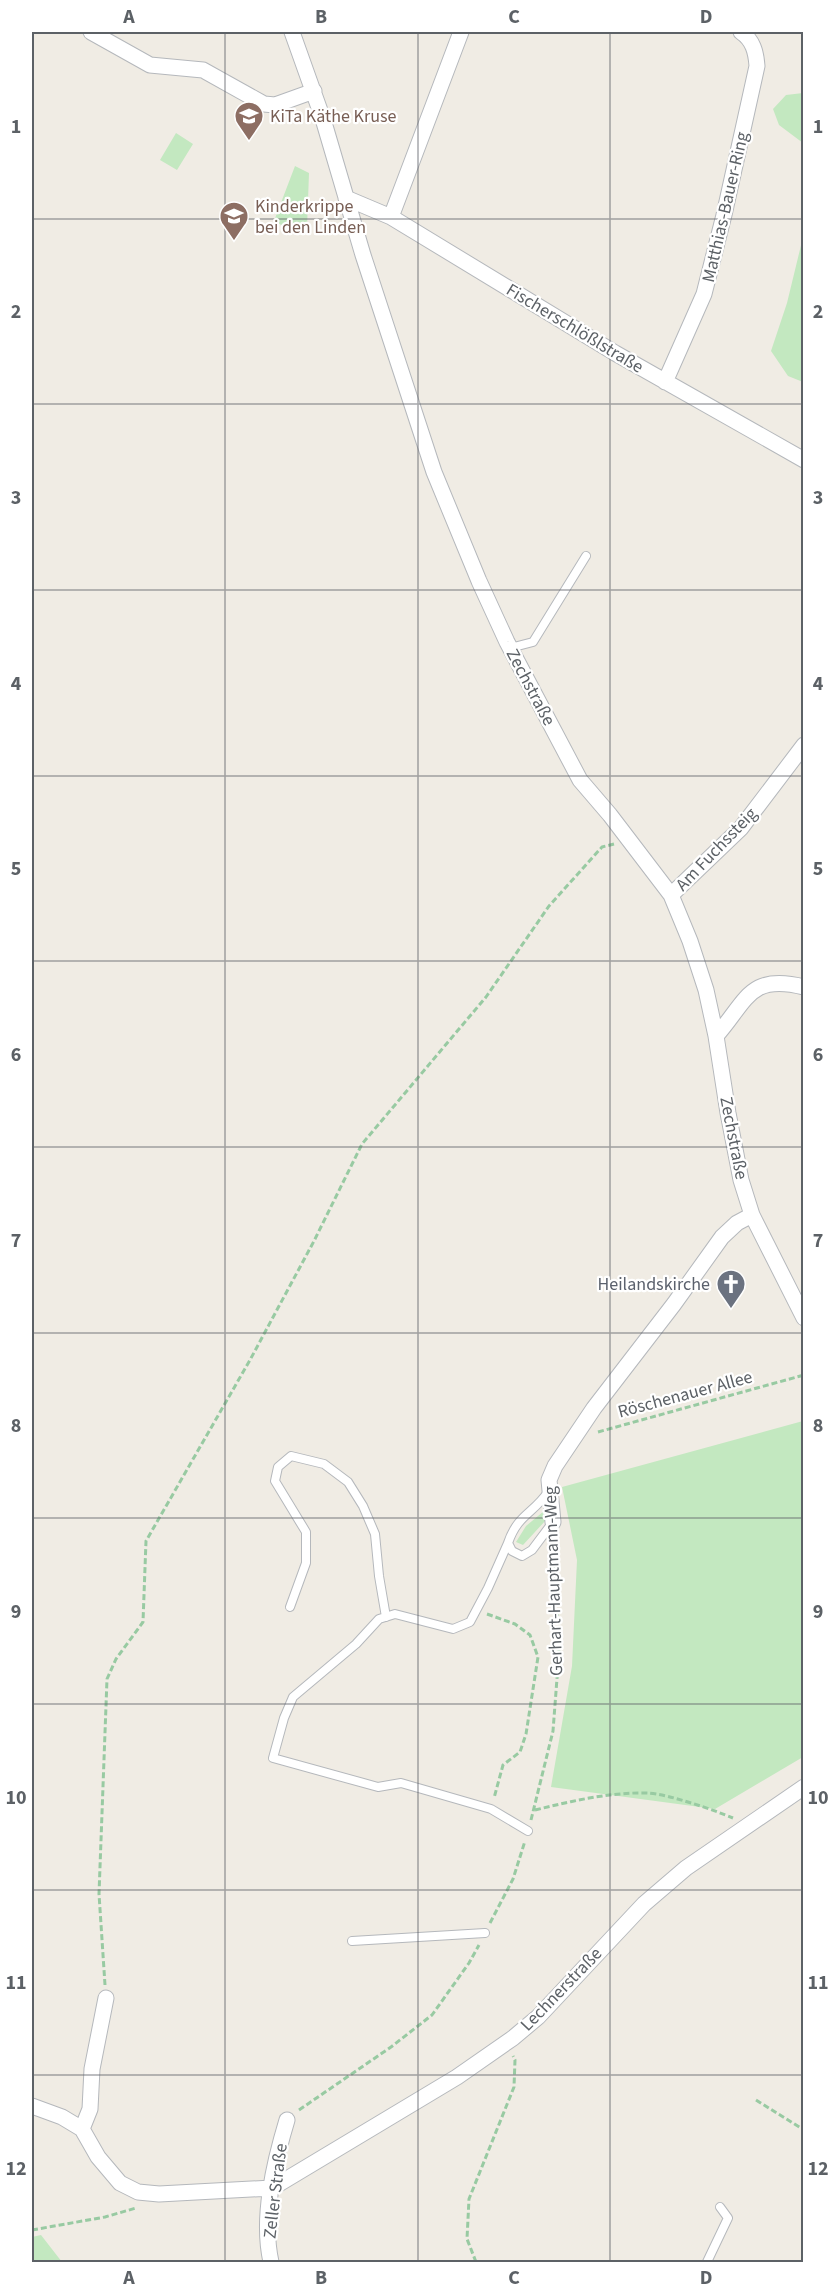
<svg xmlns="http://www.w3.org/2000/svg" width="835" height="2294" font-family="'Source Sans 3',sans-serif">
<rect width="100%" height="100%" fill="#f0ece4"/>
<path fill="#c3e8c0" d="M 803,93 L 804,93 L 803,143 L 779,125 L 773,109 L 786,95 Z
M 176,133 L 193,144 L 177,170 L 160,160 Z
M 295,166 L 309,173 L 307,228 L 296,233 L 274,221 Z
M 803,237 L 803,382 L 788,376 L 771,351 L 787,303 Z
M 803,1421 L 803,1757 L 715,1809 L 551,1787 L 572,1666 L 577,1560 L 562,1487 Z
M 544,1511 L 546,1520 L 523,1545 L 516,1542 L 526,1526 Z
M 41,2235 L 62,2262 L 32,2262 L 32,2237 Z"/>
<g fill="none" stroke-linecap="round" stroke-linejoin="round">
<g stroke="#b5b8bc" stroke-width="10">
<path id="service" d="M 510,648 L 533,642 L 586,556
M 548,1492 C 533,1514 518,1514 508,1543 L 512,1551 L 522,1556 L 532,1550 L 553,1522
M 508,1543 L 488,1588 L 470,1622 L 453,1629 L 395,1614 L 379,1619 L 356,1644 L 293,1697 L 284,1718 L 273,1758 L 378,1787 L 401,1783 L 491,1809 L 528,1831
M 290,1607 L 306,1563 L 306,1532 L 275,1481 L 278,1467 L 291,1456 L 324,1464 L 348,1482 L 363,1506 L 375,1534 L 379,1576 L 386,1617
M 352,1941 L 485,1933
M 707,2262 L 728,2218 L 720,2207"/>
</g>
<g stroke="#b5b8bc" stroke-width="17">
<path id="minor" d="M 91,32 L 150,65 L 203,70 L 264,104 L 275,105 L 314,91
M 292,32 L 323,119 L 363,255 L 434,472 L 479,581 L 507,642 L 580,780 L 610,815 L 671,895 L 690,941 L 706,990 L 716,1036 L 728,1113 L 741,1180 L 752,1215 L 804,1318
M 346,198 L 391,217 L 615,353 L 804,460
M 391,217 L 461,32
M 665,382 L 704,294 L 724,215 L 757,66 C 756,52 753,40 741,32
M 671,895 L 741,828 L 804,745
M 716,1036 C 747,1001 749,973 804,987
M 553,1522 L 549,1480 L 555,1466 L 594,1408 L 674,1304 L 722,1237 L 737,1223 L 752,1215
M 32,2106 L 62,2117 L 82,2129 L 98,2157 L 120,2183 L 138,2192 L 159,2194 L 272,2188 L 457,2077 L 513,2038 L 538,2017 L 644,1904 L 686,1868 L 804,1787
M 82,2129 L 90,2109 L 92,2069 L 106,1998
M 271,2262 C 261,2218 274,2163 287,2120"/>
</g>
<path stroke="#98caa2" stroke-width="3" stroke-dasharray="6 3" stroke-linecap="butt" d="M 598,1432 L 804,1375
M 487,1614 L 515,1624 L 530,1635 L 538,1657 L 526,1734 L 520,1752 L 503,1765 L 494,1798
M 535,1810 C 572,1801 610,1792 648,1793 C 668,1794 714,1810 733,1818
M 531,1820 L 553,1731 L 559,1652 L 554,1542
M 490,1923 L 513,1879 L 525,1841
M 105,1985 L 99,1894 L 107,1679 L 116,1659 L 143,1622 L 146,1541 L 250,1360 L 314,1241 L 362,1144 L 486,997 L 549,906 L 602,847 L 614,844
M 756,2100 L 804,2130
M 299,2110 L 391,2047 L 432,2015 L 469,1963 L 479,1945
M 32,2230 L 105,2217 L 136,2208
M 476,2262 L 467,2239 L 469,2199 L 514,2087 L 515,2060 L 513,2056"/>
<use href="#service" stroke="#fff" stroke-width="8"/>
<use href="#minor" stroke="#fff" stroke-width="15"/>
</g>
<path fill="none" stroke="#5c6166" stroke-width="1.5" stroke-opacity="0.55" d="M 225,32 L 225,2262M 418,32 L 418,2262M 610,32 L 610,2262M 32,219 L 804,219M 32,404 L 804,404M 32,590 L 804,590M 32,776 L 804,776M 32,961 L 804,961M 32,1147 L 804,1147M 32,1333 L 804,1333M 32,1518 L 804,1518M 32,1704 L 804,1704M 32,1890 L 804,1890M 32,2075 L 804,2075"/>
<defs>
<g id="school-pin" transform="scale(1.5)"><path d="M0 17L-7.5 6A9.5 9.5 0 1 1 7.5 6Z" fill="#8d6e63" stroke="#fff"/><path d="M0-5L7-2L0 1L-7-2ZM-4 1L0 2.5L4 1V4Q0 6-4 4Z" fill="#fff"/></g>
<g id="church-pin" transform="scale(1.5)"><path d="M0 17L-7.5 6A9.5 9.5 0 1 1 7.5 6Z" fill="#6b7280" stroke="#fff"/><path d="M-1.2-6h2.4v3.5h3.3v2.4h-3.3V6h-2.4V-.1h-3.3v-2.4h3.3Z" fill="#fff"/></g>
</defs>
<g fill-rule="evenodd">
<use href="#school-pin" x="249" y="116"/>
<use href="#school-pin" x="234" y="216"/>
<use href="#church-pin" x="731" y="1284"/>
</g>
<g text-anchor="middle" stroke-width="4.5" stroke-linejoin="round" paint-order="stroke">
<g font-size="18" fill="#785e54" stroke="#fff" text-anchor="start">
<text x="270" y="122">KiTa Käthe Kruse</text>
<text x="255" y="212">Kinderkrippe<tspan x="255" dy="21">bei den Linden</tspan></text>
</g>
<g font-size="18" fill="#5c6166" stroke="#fff">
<text transform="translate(725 207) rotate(-77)" y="6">Matthias-Bauer-Ring</text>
<text transform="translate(575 328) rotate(31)" y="6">Fischerschlößlstraße</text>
<text transform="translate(531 687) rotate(62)" y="6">Zechstraße</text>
<text transform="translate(716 849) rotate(-46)" y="6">Am Fuchssteig</text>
<text transform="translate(734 1138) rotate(79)" y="6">Zechstraße</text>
<text transform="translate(685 1394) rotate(-15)" y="6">Röschenauer Allee</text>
<text transform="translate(553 1581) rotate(-92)" y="6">Gerhart-Hauptmann-Weg</text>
<text transform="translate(561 1989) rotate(-46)" y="6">Lechnerstraße</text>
<text transform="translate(275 2191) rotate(-83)" y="6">Zeller Straße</text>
</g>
<g font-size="18" fill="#5b616d" stroke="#fff" text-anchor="end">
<text x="710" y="1290">Heilandskirche</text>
</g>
</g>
<rect width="835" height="2294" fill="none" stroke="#ffffff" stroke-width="66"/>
<rect x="33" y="33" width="769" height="2228" fill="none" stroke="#5c6166" stroke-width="2"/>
<g font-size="20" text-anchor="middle" font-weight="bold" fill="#5c6166">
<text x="129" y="23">A</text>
<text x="321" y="23">B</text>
<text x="514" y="23">C</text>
<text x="706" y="23">D</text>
<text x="16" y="133">1</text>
<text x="818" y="133">1</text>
<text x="16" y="318">2</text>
<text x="818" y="318">2</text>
<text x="16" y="504">3</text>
<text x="818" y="504">3</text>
<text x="16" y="690">4</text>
<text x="818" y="690">4</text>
<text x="16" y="875">5</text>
<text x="818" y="875">5</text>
<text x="16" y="1061">6</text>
<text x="818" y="1061">6</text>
<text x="16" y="1247">7</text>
<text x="818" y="1247">7</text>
<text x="16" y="1432">8</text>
<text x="818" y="1432">8</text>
<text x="16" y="1618">9</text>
<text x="818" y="1618">9</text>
<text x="16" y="1804">10</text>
<text x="818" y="1804">10</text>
<text x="16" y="1989">11</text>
<text x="818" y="1989">11</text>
<text x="16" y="2175">12</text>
<text x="818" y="2175">12</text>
<text x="129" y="2284">A</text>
<text x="321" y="2284">B</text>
<text x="514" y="2284">C</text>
<text x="706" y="2284">D</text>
</g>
</svg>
